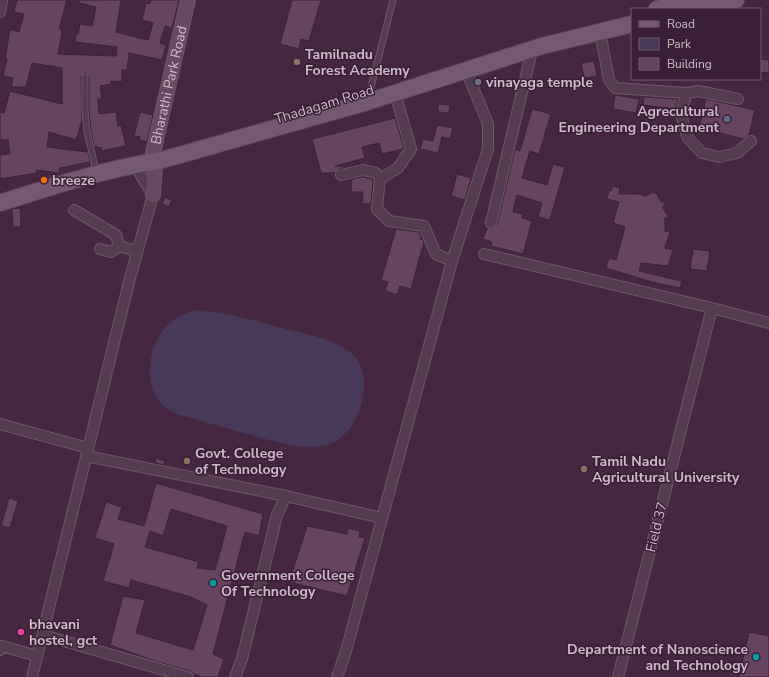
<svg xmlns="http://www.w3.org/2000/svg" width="769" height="677" font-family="'Nunito Sans',sans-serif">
<rect width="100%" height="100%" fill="#462640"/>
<path fill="#483859" d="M 195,310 C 226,312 256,321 286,329 C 306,334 335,339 351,353 C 368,367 366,393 359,412 C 353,426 341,443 324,446 C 300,450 269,440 247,434 C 223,427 200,421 177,414 C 169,410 160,405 156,397 C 143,374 151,339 170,323 C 177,316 186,313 195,310 Z"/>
<path fill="#66435f" stroke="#3d2137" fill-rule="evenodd" d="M 17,0 L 67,0 L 59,29 L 62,29 L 62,32 L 58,54 L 116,56 L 117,47 L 75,42 L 76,34 L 78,34 L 80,24 L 92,26 L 96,7 L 79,3 L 80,0 L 121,0 L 116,32 L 148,40 L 153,23 L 142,20 L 146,3 L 150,4 L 151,0 L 179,0 L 172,28 L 165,26 L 160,43 L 166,45 L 162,60 L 129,53 L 127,70 L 122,70 L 122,82 L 111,81 L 111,84 L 100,86 L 102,99 L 98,99 L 99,114 L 116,112 L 118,126 L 121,125 L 126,146 L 101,151 L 102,148 L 94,146 L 91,130 L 89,111 L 89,77 L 87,74 L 85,73 L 81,77 L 82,120 L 76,140 L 49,132 L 47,147 L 88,152 L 90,162 L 60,168 L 59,173 L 36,170 L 37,173 L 0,179 L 0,155 L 10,154 L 8,140 L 0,140 L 0,112 L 4,113 L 10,91 L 62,104 L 62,68 L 32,63 L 26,87 L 11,87 L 13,78 L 3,76 L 7,59 L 5,59 L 10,29 L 19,32 L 24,14 L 14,12 Z
M 292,0 L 321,0 L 309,41 L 301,39 L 299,49 L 280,44 Z
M 760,59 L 769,60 L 769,73 L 760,72 Z
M 594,61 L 597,76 L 584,78 L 581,63 Z
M 615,95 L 639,99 L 636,113 L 613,109 Z
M 644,97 L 678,99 L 675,109 L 643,105 Z
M 706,99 L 755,110 L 749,135 L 744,139 L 699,128 Z
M 438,104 L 450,105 L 449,113 L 438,112 Z
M 532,109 L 551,114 L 539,154 L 530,151 L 522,178 L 547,185 L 553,164 L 565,167 L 550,220 L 538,217 L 542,203 L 517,195 L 513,212 L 523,214 L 522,218 L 532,221 L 523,254 L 491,246 L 492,242 L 483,239 L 487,228 L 492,229 L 497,225 L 515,149 L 520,151 Z
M 140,112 L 153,115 L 147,142 L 139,140 L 140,137 L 134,136 Z
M 395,118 L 404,148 L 403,149 L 382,154 L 379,143 L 362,147 L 365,158 L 335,166 L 348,167 L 339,169 L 335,173 L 321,173 L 312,139 Z
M 437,125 L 453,128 L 450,139 L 442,137 L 438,153 L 420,149 L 423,139 L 433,141 Z
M 457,174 L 471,178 L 465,200 L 451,196 Z
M 363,177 L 372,179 L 373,181 L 371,204 L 362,204 L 363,192 L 351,192 L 352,179 Z
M 613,186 L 620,188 L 619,194 L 639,194 L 646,196 L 652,192 L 657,194 L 661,202 L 665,202 L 663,208 L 669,218 L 665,218 L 665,231 L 670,232 L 665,248 L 673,250 L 668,266 L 641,263 L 639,271 L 682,281 L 680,288 L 652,282 L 606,268 L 609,258 L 616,260 L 625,227 L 613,223 L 619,202 L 607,199 L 609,190 L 611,191 Z
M 165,197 L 172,200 L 169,207 L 162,204 Z
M 20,208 L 21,227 L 13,227 L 12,209 Z
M 396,229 L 419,232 L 421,236 L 420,239 L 423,240 L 424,242 L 411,289 L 400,286 L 397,295 L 385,291 L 388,282 L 381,280 Z
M 693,249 L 710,251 L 707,271 L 690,269 Z
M 156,458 L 165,461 L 164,465 L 155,463 Z
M 156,483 L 263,514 L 259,536 L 245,532 L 213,654 L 224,659 L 218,677 L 202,677 L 194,674 L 190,671 L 155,661 L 110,645 L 123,596 L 145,600 L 136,633 L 193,650 L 207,605 L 191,597 L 131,580 L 129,588 L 103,581 L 114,544 L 95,538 L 106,502 L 122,507 L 118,519 L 144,526 ZM 171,509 L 227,526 L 215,570 L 197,568 L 199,562 L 145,547 L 150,531 L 163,536 Z
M 9,498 L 18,501 L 10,528 L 1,526 Z
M 307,526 L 347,534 L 348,528 L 360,531 L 359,537 L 365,538 L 347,596 L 289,582 Z
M 749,632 L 769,636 L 769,677 L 739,677 Z"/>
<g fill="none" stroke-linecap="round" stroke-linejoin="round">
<g stroke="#70566a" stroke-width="7">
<path id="service" d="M 85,77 L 85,111 L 87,131 L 96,171
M 370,91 L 393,0"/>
</g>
<g stroke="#70566a" stroke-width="12">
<path id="minor" d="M 0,12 L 2,0
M 600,32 L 609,80 L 615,88 L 687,93 L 698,91 L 738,99
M 687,93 L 681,111 L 684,127 L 688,138 L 702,153 L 719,157 L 737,153 L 751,141
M 341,175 L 363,170 L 376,173 L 380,179 L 398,168 L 411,149 L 395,93
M 380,179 L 377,209 L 389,221 L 424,226 L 436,254 L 452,261
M 74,210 L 116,235 L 119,246 L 111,252 L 100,249
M 491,223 L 532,50
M 119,246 L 137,251
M 484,254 L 712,308 L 769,323
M 0,424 L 88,448
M 86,456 L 286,496 L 277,515 L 242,659 L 235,677
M 286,496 L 382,518
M 43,635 L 188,677
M 0,650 L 2,646 L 37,656
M 32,677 L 129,282 L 153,195 L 134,164
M 337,677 L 346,651 L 452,261 L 488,149 L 488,124 L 466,70
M 618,677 L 712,308"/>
</g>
<g stroke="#70566a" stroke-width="16">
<g id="secondary">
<path id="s1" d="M 153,195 L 155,161 L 153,153 L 188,0"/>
</g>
</g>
<g stroke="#5e4459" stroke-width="18">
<path id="primary" d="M 657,9 L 695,0
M 697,9 L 736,0
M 0,203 C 53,186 106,169 162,160 L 367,102 L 542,46 L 632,24"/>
</g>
<use href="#service" stroke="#553b50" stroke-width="5"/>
<use href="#minor" stroke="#553b50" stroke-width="10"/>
<use href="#secondary" stroke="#684961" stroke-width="14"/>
<use href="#primary" stroke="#755970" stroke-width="16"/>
</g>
<g fill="#8d6e63" stroke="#3b1f36" stroke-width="1.5">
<circle cx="297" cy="62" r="4"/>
<circle cx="187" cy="461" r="4"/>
<circle cx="584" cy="469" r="4"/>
</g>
<circle fill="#6b7280" stroke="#3b1f36" stroke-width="1.5" cx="478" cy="82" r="4"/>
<circle fill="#5c6f8a" stroke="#3b1f36" stroke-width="1.5" cx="727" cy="119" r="4"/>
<circle fill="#e8710a" stroke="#3b1f36" stroke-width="1.5" cx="44" cy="180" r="4"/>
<g fill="#0f9aa8" stroke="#3b1f36" stroke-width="1.5">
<circle cx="213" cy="583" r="4"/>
<circle cx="756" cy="657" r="4"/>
</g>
<circle fill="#d1479c" stroke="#3b1f36" stroke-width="1.5" cx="21" cy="632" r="4"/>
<g text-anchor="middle" stroke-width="3" stroke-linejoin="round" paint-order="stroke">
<g font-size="14" font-weight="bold" fill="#ceb9ca" stroke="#3b1f36" text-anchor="start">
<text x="305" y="59">Tamilnadu<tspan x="305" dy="16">Forest Academy</tspan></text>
<text x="486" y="87">vinayaga temple</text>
<text x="719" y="116" text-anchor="end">Agrecultural<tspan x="719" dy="16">Engineering Department</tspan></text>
<text x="52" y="185">breeze</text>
<text x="195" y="458">Govt. College<tspan x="195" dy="16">of Technology</tspan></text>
<text x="592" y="466">Tamil Nadu<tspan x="592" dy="16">Agricultural University</tspan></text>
<text x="221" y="580">Government College<tspan x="221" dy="16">Of Technology</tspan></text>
<text x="29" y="629">bhavani<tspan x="29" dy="16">hostel, gct</tspan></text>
<text x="748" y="654" text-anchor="end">Department of Nanoscience<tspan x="748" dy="16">and Technology</tspan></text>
</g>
<g font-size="14" fill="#ceb9ca" stroke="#3b1f36">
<text dy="5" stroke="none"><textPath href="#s1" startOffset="112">Bharathi Park Road</textPath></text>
<text transform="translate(324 104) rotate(-17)" y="5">Thadagam Road</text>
<text transform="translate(656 527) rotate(-76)" y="5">Field 37</text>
</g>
</g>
<rect x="631" y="8" width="130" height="72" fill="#3b1f36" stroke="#765d71"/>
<rect x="639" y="21" width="20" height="6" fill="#755970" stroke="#765d71"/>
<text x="667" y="28" font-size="12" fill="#ceb9ca">Road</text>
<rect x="639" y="38" width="20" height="12" fill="#483859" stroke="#765d71"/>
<text x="667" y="48" font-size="12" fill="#ceb9ca">Park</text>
<rect x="639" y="58" width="20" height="12" fill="#66435f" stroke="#765d71"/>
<text x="667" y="68" font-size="12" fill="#ceb9ca">Building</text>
</svg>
